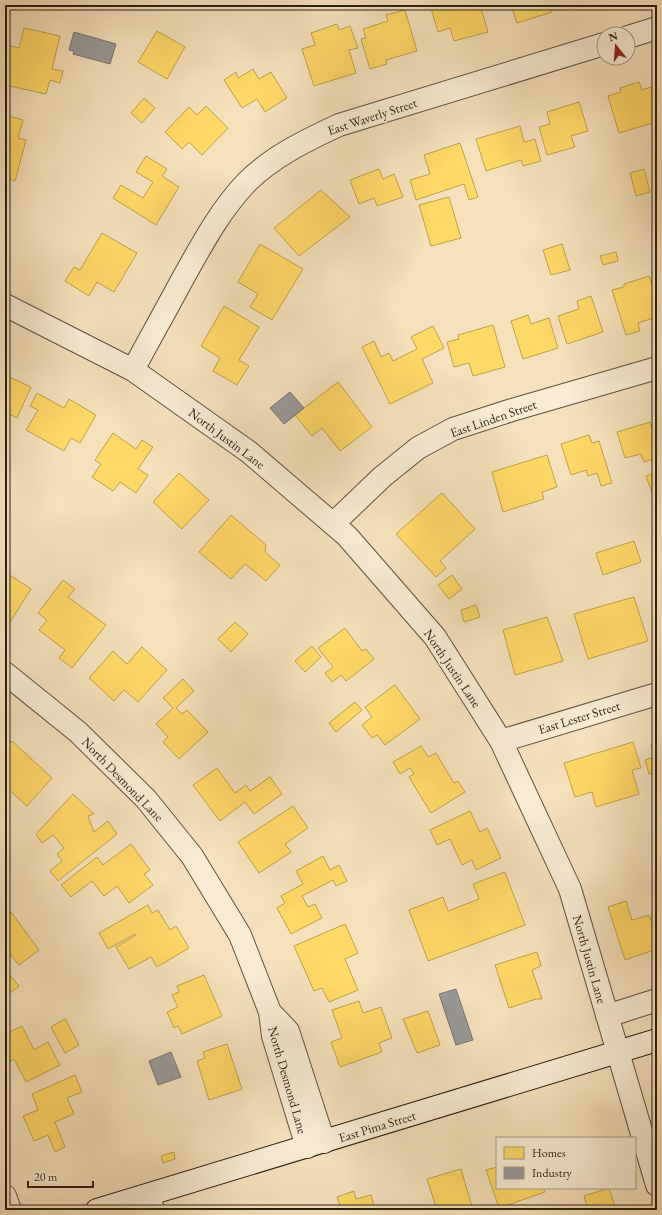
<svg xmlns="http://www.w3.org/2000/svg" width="662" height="1215" font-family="'EB Garamond',serif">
<rect width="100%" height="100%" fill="#f6e1bc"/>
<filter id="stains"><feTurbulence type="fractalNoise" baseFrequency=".005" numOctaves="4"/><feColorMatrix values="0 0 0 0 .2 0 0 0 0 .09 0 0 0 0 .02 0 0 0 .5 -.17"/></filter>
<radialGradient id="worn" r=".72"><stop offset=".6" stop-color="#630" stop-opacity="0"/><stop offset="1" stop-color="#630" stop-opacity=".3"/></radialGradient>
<path fill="#ffd966" stroke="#bfa14c" d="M 441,5 L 459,5 L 460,8 L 480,5 L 488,32 L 454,41 L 450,28 L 438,32 L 431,8 Z
M 511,5 L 550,5 L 552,12 L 517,23 Z
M 405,10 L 417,51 L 386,60 L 387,64 L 370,69 L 361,39 L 366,38 L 363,29 L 388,21 L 386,15 Z
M 337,24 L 339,30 L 350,26 L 358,48 L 349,50 L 356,73 L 314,86 L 302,49 L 315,45 L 311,33 Z
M 24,28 L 60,36 L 52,69 L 63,71 L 60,83 L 50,80 L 46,94 L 5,85 L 5,54 L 7,45 L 19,48 Z
M 157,31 L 185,47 L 167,79 L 138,62 Z
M 253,69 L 259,79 L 271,72 L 287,98 L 265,112 L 257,99 L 242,108 L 224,80 L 236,72 L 238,78 Z
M 639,82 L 642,90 L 651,87 L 657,104 L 657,124 L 656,122 L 619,133 L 608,96 L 621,92 L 620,88 Z
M 144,98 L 155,108 L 142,123 L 131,113 Z
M 579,102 L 588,131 L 571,136 L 575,147 L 547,155 L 539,127 L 550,124 L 547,112 Z
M 206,106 L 228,128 L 202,155 L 189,142 L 182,149 L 165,132 L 189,107 L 197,115 Z
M 5,115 L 23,120 L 18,138 L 26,140 L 15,181 L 5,178 Z
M 520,126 L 524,142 L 535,139 L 541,161 L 523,166 L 521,160 L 486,171 L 476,139 Z
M 460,143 L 478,197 L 469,200 L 464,184 L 416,200 L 410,180 L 430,174 L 424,155 Z
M 146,156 L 167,169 L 162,176 L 179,187 L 156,225 L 113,198 L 121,185 L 143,198 L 153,182 L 136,172 Z
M 379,169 L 383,179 L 394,174 L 403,197 L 377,206 L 374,198 L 359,204 L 350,180 Z
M 644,169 L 650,192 L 636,196 L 630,173 Z
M 321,190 L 350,217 L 299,256 L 274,228 Z
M 449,197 L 461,238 L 431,246 L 419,205 Z
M 102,233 L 137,253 L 114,292 L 97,282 L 89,296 L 65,281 L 74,267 L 80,270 Z
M 260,244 L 303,269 L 272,320 L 250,307 L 258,294 L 238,282 Z
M 562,244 L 570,270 L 551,275 L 543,250 Z
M 616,252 L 618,261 L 603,265 L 600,256 Z
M 649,276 L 653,287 L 657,286 L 657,305 L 655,305 L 657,317 L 638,323 L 640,331 L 626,335 L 612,290 L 624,287 L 624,284 Z
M 591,296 L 603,332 L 567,344 L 558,316 L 579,309 L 577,301 Z
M 224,306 L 259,327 L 239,360 L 249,366 L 237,385 L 213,371 L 220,358 L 201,346 Z
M 528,315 L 531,324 L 549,318 L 558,348 L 523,359 L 511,321 Z
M 493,325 L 505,367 L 473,376 L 469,363 L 454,367 L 447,342 L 459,339 L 458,335 Z
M 433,326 L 444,348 L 422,359 L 433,383 L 390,404 L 362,347 L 374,341 L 381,357 L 389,353 L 393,361 L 417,349 L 411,337 Z
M 5,375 L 31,387 L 17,418 L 5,412 Z
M 338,382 L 372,427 L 340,451 L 322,428 L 312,436 L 295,415 Z
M 37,393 L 64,408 L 69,399 L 96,415 L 80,443 L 71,438 L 64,451 L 26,430 L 38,410 L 30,406 Z
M 650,422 L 657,445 L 657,458 L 644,462 L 641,454 L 625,458 L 617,432 Z
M 113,433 L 136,449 L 142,440 L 153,447 L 138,469 L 148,475 L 136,493 L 120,482 L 113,491 L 92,477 L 101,464 L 95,460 Z
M 589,435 L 592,443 L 599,441 L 612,483 L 601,486 L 597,473 L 588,476 L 586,470 L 571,475 L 561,444 Z
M 547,455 L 557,487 L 542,492 L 544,499 L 503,512 L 492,472 Z
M 657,472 L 657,499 L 655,500 L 646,476 Z
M 179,473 L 209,500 L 182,529 L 153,502 Z
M 442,493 L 475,529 L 440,561 L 446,568 L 436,577 L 396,534 Z
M 231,515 L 266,545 L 265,552 L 280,565 L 266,581 L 245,564 L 231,579 L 199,552 Z
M 634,541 L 641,562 L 603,575 L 596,553 Z
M 5,572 L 31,589 L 10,622 L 5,619 Z
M 452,575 L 462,589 L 449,599 L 438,585 Z
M 63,580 L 75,589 L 68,597 L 106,625 L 72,668 L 59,658 L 65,650 L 39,630 L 47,620 L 38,613 Z
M 634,597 L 648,641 L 588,659 L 574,614 Z
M 476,605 L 480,617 L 464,622 L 461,610 Z
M 547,617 L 563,661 L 515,675 L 503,630 Z
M 235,622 L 248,634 L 231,652 L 218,639 Z
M 345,628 L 362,651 L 366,649 L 374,659 L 346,681 L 341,675 L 332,682 L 325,673 L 333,667 L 318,648 Z
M 312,646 L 321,657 L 305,672 L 295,661 Z
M 142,647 L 167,670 L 138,702 L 124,690 L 114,701 L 89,678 L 113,651 L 127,664 Z
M 183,679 L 194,691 L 176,708 L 182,714 L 187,710 L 208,732 L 179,759 L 163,742 L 168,737 L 156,724 L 173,708 L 163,698 Z
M 395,685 L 420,719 L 385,745 L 377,735 L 372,738 L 362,725 L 372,717 L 365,707 Z
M 355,702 L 362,710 L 336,732 L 329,723 Z
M 12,741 L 52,778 L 27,806 L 5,786 L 5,748 Z
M 633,742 L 641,768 L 632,770 L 639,794 L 596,807 L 592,792 L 575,797 L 564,763 Z
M 657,743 L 657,772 L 649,774 L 645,760 L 654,757 L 651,745 Z
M 421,746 L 428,757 L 436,753 L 454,783 L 458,781 L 465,792 L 431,813 L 409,777 L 414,774 L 410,768 L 400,774 L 393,762 Z
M 217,768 L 235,793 L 246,785 L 250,791 L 270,777 L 282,794 L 254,814 L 245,802 L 220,821 L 193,785 Z
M 73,794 L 94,814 L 88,816 L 94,832 L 108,821 L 117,834 L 58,881 L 50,871 L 62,861 L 57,854 L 64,848 L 53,835 L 42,843 L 36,834 Z
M 293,806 L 308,828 L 285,844 L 291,852 L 259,873 L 238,842 Z
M 470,811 L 480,832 L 487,828 L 501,858 L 476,870 L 472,860 L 462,865 L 450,839 L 437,845 L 430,830 Z
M 131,844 L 150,870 L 144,874 L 153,885 L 129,903 L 117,886 L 104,896 L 92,881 L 71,897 L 61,885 L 97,857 L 103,865 Z
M 323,856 L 330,870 L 339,865 L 347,881 L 336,886 L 333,880 L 302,896 L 308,907 L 315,904 L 322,918 L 291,934 L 277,908 L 285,903 L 281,896 L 303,884 L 296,871 Z
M 505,872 L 525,925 L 428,961 L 409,910 L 443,897 L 448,911 L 479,899 L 473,884 Z
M 626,901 L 632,920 L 649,915 L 651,920 L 657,918 L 657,949 L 625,960 L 608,907 Z
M 148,905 L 152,913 L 158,910 L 170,930 L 176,926 L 189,948 L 157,967 L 151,957 L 129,969 L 116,947 L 136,935 L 135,934 L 108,949 L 99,933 Z
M 11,912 L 39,950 L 19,965 L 5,948 L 5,917 Z
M 345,924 L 358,953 L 345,959 L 358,990 L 329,1002 L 322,988 L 314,991 L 294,946 Z
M 537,952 L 541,966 L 532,970 L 542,999 L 536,999 L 509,1008 L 495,965 Z
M 5,969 L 19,986 L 5,997 Z
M 204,975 L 222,1016 L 182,1034 L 178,1026 L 174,1028 L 167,1012 L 178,1007 L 172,995 L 179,992 L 177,986 Z
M 359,1001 L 363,1013 L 381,1007 L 392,1038 L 379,1043 L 382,1052 L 340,1067 L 331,1042 L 342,1038 L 332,1010 Z
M 428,1011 L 440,1045 L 417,1053 L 403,1019 Z
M 65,1019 L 79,1045 L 65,1053 L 51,1027 Z
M 22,1026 L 34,1050 L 48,1042 L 60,1065 L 26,1082 L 14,1059 L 8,1063 L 5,1057 L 5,1034 Z
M 227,1044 L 242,1089 L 209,1100 L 197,1061 L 205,1058 L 203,1052 Z
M 75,1075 L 82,1092 L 67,1098 L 74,1114 L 55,1122 L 65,1147 L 55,1152 L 48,1135 L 34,1141 L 23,1116 L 38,1110 L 32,1094 Z
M 174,1152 L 175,1159 L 163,1163 L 161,1156 Z
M 497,1167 L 497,1188 L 543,1188 L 545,1192 L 499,1208 L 486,1170 Z
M 461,1169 L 473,1210 L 437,1210 L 427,1179 Z
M 609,1188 L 616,1210 L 588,1210 L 584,1196 Z
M 354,1191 L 356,1199 L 371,1195 L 375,1210 L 336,1210 L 335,1206 L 340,1205 L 337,1197 Z"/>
<path fill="#999" stroke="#787470" d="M 74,32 L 116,44 L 110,64 L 73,54 L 74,51 L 69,50 Z
M 290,392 L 304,408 L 284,424 L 270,408 Z
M 456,989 L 473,1040 L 456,1045 L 439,994 Z
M 171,1052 L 181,1077 L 158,1085 L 149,1061 Z"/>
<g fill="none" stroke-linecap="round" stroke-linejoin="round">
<g stroke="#5d4f3c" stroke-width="13">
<path id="lane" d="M 154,1193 L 159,1210"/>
</g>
<g stroke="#5d4f3c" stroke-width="24">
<path id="street" d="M 628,37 L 657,28
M 5,305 L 133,370 L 249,452 L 347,536 L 435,637 L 501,741 L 570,889 L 657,1185
M 133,370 C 149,340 166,310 182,280 C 201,246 220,210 247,182 C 273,156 307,140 339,125 L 604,44
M 333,524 L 382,477 L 418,448 L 453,429 L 512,410 L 657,368
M 5,673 L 78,732 L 146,799 L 192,856 L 240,935 L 270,1012 L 273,1036 L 307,1147
M 501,741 L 657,694
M 270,1012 L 288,1031 L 324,1142
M 607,1016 L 657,1000
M 5,1196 L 10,1210"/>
</g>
<g stroke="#2a1e11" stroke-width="24">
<path id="secondary" d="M 97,1210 L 657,1040"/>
</g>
<use href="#lane" stroke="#f9ecd3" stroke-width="11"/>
<use href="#street" stroke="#f9ecd3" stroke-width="22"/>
<use href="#secondary" stroke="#f9ecd3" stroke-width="22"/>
</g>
<g text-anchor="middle" stroke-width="4" stroke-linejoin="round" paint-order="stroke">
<g font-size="13" fill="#2a1e11" stroke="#f9ecd3">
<text transform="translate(372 116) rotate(-18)" y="5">East Waverly Street</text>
<text transform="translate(493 418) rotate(-19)" y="5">East Linden Street</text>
<text transform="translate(227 438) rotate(37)" y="5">North Justin Lane</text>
<text transform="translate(453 668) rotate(56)" y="5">North Justin Lane</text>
<text transform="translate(579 717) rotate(-17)" y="5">East Lester Street</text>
<text transform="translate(123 779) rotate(46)" y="5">North Desmond Lane</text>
<text transform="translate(590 959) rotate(74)" y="5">North Justin Lane</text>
<text transform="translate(288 1080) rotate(74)" y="5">North Desmond Lane</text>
<text transform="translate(377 1126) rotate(-17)" y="5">East Pima Street</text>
</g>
</g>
<rect width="662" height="1215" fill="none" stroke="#f6e1bc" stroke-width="20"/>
<rect x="6" y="6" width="650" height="1203" fill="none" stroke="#2a1e11" stroke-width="2"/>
<rect x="10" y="10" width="642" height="1195" fill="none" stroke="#2a1e11"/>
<rect x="496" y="1137" width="140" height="52" fill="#f9ecd3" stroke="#a69a85"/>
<rect x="504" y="1147" width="20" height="12" fill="#ffd966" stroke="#a69a85"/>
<text x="532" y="1157" font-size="12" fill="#2a1e11">Homes</text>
<rect x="504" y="1167" width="20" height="12" fill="#999999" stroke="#a69a85"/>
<text x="532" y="1177" font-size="12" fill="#2a1e11">Industry</text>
<g transform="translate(616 46) rotate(343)"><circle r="19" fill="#f9ecd3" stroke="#a69a85"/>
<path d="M0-3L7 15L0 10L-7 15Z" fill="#8f2418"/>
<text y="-6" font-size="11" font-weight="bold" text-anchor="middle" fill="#2a1e11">N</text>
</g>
<path d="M28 1181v6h65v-6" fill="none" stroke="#2a1e11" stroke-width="2"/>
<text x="34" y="1181" font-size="12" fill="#2a1e11" stroke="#f9ecd3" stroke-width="3" paint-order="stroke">20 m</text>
<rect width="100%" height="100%" filter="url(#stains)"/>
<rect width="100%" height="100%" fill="url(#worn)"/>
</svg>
